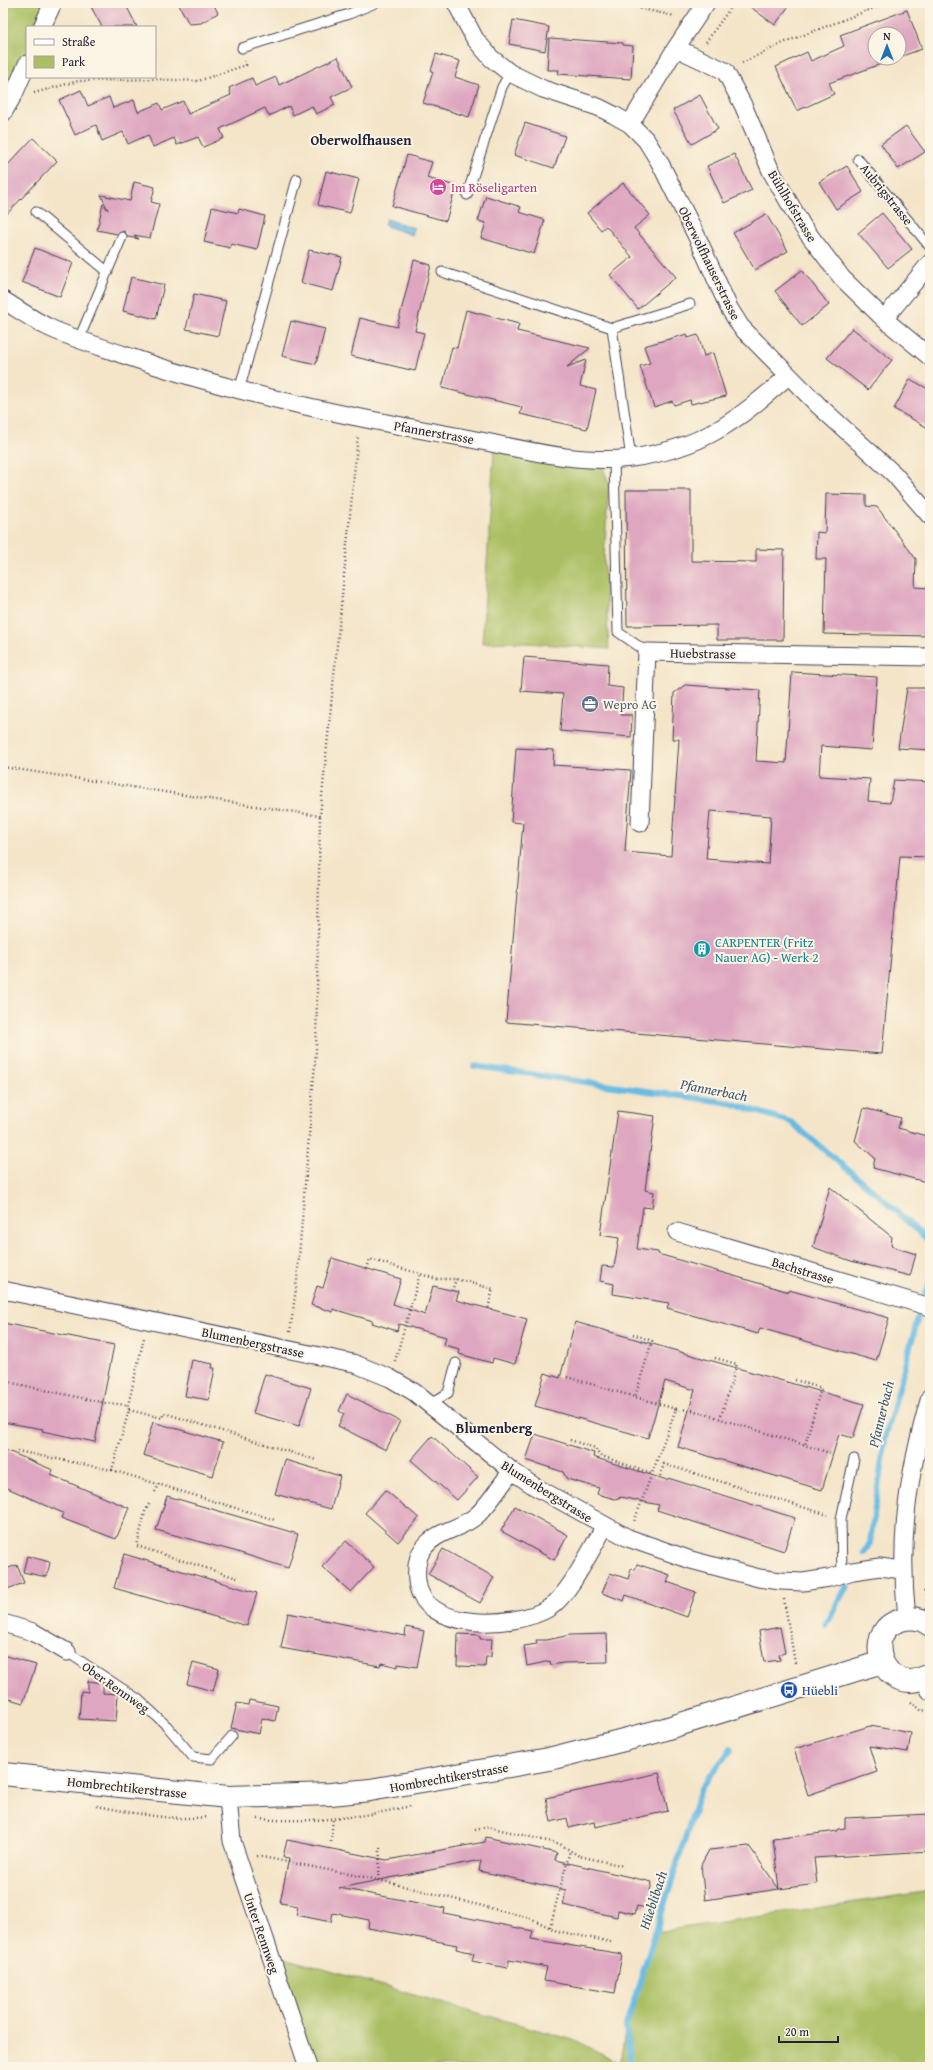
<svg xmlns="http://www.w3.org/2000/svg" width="933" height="2070" font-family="'Gentium Book Plus',serif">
<rect width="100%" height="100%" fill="#fcf5e5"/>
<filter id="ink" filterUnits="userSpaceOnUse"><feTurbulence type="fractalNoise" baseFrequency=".025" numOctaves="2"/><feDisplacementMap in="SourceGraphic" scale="8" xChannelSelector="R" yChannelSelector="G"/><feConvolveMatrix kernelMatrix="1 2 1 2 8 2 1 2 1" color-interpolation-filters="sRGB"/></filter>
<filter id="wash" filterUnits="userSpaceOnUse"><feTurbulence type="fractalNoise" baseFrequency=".012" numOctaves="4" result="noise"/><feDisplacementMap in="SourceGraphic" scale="16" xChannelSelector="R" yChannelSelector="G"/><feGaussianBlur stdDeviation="0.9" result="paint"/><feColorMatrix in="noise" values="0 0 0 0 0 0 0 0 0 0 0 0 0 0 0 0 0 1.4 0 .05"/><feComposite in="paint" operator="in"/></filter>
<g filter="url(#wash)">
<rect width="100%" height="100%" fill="#f4e5c9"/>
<path fill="#aabf64" stroke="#667050" d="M 3,3 L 53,3 L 42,27 L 27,27 L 27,64 L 3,113 Z
M 494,451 L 603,468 L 609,483 L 604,557 L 609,649 L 513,642 L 482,643 Z
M 930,1891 L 930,2067 L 308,2067 L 270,1954 L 577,2041 L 620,2063 L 626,2026 L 655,1932 Z"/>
<path fill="#67bbe3" stroke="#446e8f" d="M 386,219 L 414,228 L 412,235 L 384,225 Z"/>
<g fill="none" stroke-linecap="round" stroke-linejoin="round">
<path stroke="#67bbe3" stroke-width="6" d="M 474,1066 L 730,1103 L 791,1122 L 884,1200 L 930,1242
M 864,1553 L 870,1543 L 885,1439 L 919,1314 L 930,1281
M 825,1625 L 847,1586
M 630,2067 L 626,2026 L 701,1788 L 731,1749"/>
</g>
<g id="blocks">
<path fill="#dea6c0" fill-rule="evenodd" d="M 89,3 L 125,3 L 137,27 L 102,27 Z
M 178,3 L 213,3 L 218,13 L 201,23 L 189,24 Z
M 745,3 L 791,3 L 775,25 Z
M 907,10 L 922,49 L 899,57 L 899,34 L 875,34 L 875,58 L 897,58 L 829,83 L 834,94 L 797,111 L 776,67 L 807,52 L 811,61 L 844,46 L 840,35 Z
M 513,20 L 549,27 L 545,51 L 509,44 Z
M 549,38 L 623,43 L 623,45 L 633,46 L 631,79 L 558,74 L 559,70 L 547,70 Z
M 436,54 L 460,61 L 455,77 L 479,85 L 469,117 L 423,103 L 433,72 L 431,71 Z
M 338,57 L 352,87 L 331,97 L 335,105 L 316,114 L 312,106 L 293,115 L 289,106 L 269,116 L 265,108 L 220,129 L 224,138 L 203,147 L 198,137 L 177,145 L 174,138 L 153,147 L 148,135 L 128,144 L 123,132 L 102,141 L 96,125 L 75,135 L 59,100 L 81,90 L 88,106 L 109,97 L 113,108 L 134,100 L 138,112 L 159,103 L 162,110 L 183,101 L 188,114 L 231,95 L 229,88 L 252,78 L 255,86 L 276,77 L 279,85 Z
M 700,95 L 718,129 L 692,144 L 673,110 Z
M 525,123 L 565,136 L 554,168 L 514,155 Z
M 906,126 L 925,152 L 898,169 L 881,144 Z
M 33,138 L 57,161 L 3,218 L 3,170 Z
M 734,154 L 752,190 L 724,203 L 707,166 Z
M 407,155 L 432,162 L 427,178 L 456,186 L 446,221 L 392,206 Z
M 847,166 L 863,192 L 836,209 L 819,182 Z
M 326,171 L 359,179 L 350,213 L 318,205 Z
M 134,182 L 155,187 L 151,202 L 159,204 L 150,238 L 134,235 L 139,239 L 128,237 L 124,231 L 117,234 L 97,230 L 103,204 L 108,210 L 101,195 L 130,201 Z
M 623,183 L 650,215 L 634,228 L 676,277 L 638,309 L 610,275 L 632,257 L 606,226 L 601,230 L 587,213 Z
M 486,196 L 521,207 L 519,212 L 545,220 L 534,254 L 481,238 L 486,223 L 478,221 Z
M 212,207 L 238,213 L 239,209 L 265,216 L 257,250 L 231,244 L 230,248 L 204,242 Z
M 882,213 L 912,249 L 888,268 L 858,233 Z
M 766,214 L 788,251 L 755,270 L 733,233 Z
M 35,248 L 73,263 L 60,297 L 22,282 Z
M 309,250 L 342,257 L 333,291 L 301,283 Z
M 414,260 L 431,265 L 415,331 L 424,333 L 415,371 L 351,356 L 360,318 L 397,327 Z
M 802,270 L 829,305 L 802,326 L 775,291 Z
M 131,277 L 164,285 L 156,319 L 123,311 Z
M 194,294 L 226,301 L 218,336 L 186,329 Z
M 466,310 L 519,324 L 517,331 L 590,348 L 567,367 L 586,360 L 580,386 L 596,390 L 587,429 L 520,414 L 522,407 L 442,388 L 452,347 L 457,348 Z
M 291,321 L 325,329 L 316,364 L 282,356 Z
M 852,328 L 892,360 L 868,390 L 827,358 Z
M 687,334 L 688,338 L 698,335 L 704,356 L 713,353 L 726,396 L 691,404 L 690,400 L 674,405 L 672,401 L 654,407 L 640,366 L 650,363 L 644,346 Z
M 910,379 L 930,390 L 930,429 L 894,409 Z
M 626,490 L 691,490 L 691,561 L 756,562 L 756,549 L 784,550 L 783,640 L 717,640 L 717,625 L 627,626 Z
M 826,494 L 866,495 L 866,506 L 877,507 L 916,559 L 915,587 L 930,588 L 930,636 L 824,634 L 826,559 L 816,559 L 817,532 L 825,533 Z
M 524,657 L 608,664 L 607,686 L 623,688 L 621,715 L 632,715 L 631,737 L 560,731 L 563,694 L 521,691 Z
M 792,672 L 877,677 L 872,750 L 821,746 L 819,776 L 870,779 L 868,801 L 890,803 L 894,780 L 930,782 L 930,857 L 900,856 L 882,1054 L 506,1022 L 523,823 L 511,822 L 516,748 L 554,750 L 553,765 L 631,770 L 625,852 L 671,856 L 679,739 L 672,739 L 674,693 L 685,685 L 760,690 L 756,761 L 786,763 ZM 710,811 L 771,816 L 768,864 L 706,859 Z
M 907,688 L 930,688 L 930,750 L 898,748 Z
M 864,1108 L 901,1118 L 898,1128 L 930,1137 L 930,1183 L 873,1168 L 875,1158 L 855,1141 Z
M 618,1111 L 655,1116 L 645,1190 L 654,1192 L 652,1208 L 643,1207 L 637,1249 L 658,1252 L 658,1254 L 789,1292 L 789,1290 L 889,1318 L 876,1361 L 760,1328 L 758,1334 L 667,1308 L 669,1303 L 613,1294 L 614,1284 L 600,1281 L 602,1266 L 614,1267 L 619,1238 L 600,1235 Z
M 830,1187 L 892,1237 L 891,1246 L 916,1254 L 910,1276 L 851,1261 L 813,1247 Z
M 332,1258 L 401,1279 L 393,1304 L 425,1315 L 433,1286 L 459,1292 L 456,1300 L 527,1319 L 515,1364 L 493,1358 L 492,1363 L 459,1354 L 460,1349 L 444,1345 L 446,1337 L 399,1324 L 397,1331 L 372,1323 L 373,1321 L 333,1309 L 333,1312 L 311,1305 L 317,1286 L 323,1288 Z
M 575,1322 L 864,1404 L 853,1438 L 839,1434 L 822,1490 L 678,1447 L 695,1390 L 665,1381 L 648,1438 L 535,1406 L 545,1373 L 560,1378 Z
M 3,1323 L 114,1345 L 95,1442 L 42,1431 L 43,1429 L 3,1422 Z
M 192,1360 L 213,1364 L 212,1368 L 215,1368 L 209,1400 L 185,1396 Z
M 265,1374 L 311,1388 L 299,1426 L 253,1413 Z
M 347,1394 L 400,1421 L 386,1450 L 338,1426 L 344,1414 L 339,1411 Z
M 153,1422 L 223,1442 L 213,1476 L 143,1455 Z
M 535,1434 L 594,1453 L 593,1457 L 667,1480 L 668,1478 L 795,1518 L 784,1551 L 657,1510 L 659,1505 L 621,1497 L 615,1499 L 597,1494 L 599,1488 L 567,1479 L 563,1472 L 526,1460 Z
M 432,1436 L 478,1477 L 457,1500 L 411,1460 Z
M 3,1449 L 53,1470 L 51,1475 L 129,1508 L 116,1539 L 61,1518 L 63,1513 L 3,1486 Z
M 285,1460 L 340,1476 L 331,1509 L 275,1494 Z
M 385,1490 L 419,1518 L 398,1542 L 365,1513 Z
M 167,1496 L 298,1534 L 288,1568 L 234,1551 L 156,1530 Z
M 515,1506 L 568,1535 L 554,1560 L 501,1531 Z
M 346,1541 L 374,1567 L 351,1592 L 322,1567 Z
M 443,1549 L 494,1577 L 480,1603 L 428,1574 Z
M 124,1554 L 257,1593 L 247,1626 L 114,1588 Z
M 27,1556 L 50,1562 L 47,1577 L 23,1572 Z
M 637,1564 L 670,1575 L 667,1582 L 696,1592 L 687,1617 L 626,1595 L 624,1601 L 602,1593 L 610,1573 L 628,1579 L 631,1569 L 635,1570 Z
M 17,1565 L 24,1583 L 7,1589 L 3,1580 L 3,1570 Z
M 288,1613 L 405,1636 L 406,1627 L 424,1631 L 417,1667 L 398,1664 L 398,1667 L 381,1663 L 380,1666 L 281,1648 Z
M 780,1627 L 785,1653 L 779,1654 L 780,1660 L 764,1662 L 759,1631 Z
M 458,1634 L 480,1635 L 480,1639 L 492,1639 L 491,1657 L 486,1657 L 485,1667 L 457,1666 Z
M 607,1634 L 608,1662 L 563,1663 L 551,1665 L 550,1661 L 527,1666 L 524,1646 L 537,1644 L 536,1640 L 547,1640 L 570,1635 Z
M 3,1655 L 36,1665 L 23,1703 L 3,1697 Z
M 193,1662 L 219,1669 L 213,1691 L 187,1684 Z
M 88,1681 L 103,1683 L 103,1693 L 118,1694 L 116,1721 L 79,1719 L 81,1691 L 88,1692 Z
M 249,1700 L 278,1706 L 275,1721 L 262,1718 L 259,1734 L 231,1728 L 237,1703 L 248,1705 Z
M 870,1726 L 911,1733 L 908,1752 L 869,1746 L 877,1772 L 808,1795 L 794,1749 Z
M 659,1773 L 668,1811 L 595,1827 L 594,1822 L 569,1828 L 567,1818 L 551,1822 L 546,1798 Z
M 930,1814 L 930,1851 L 814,1858 L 817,1884 L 779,1889 L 773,1839 L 838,1831 L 838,1829 L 845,1828 L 845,1818 Z
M 486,1837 L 557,1853 L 555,1860 L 652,1882 L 646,1908 L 637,1906 L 635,1914 L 618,1910 L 617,1917 L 563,1905 L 566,1890 L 479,1871 L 481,1860 L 339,1888 L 445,1908 L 444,1913 L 533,1931 L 531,1939 L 622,1954 L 615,1993 L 544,1981 L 547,1967 L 509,1960 L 507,1968 L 472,1961 L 474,1953 L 456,1949 L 457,1945 L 368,1928 L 369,1920 L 333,1913 L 331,1922 L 296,1915 L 298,1906 L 280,1903 L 289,1858 L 283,1857 L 287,1840 L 387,1860 L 485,1842 Z
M 749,1846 L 779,1889 L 705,1900 L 701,1865 L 709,1850 Z"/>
</g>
</g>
<g filter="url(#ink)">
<use href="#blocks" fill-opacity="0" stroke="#423f50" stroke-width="1"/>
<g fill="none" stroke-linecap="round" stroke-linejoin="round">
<g stroke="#423f50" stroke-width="11">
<path id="lane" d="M 242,48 L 349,14 L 375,3
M 858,159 L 930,247
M 467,195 L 502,87 L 510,73
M 36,212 L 108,272
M 442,272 L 612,328 L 631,458
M 612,328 L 690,304
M 79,339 L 122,237
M 239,391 L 297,179
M 614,459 L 618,632 L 647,652
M 430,1404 L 448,1393 L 456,1363
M 842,1575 L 841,1519 L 854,1459
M 67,1652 L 138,1699 L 167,1726 L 193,1757 L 212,1759 L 232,1736"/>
</g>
<g stroke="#423f50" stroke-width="19">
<path id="street" d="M 456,3 L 475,39 L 491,58 L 510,73 L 543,89 L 598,107 L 614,115 L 630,124 L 646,140 L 659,161 L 698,239 L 729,308 L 741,327 L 819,406 L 894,474 L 930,516
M 42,27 L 53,3
M 676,48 L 706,3
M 3,113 L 14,94 L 27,64
M 630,124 L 676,48 L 725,71 L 743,105 L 771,171 L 803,227 L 842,278 L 884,319 L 930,357
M 3,300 C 18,309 33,320 50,328 C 74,339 99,346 124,355 C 235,394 350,417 466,438 C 519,448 577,465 631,458 C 701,449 737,421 788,376
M 884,319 L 930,263
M 640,823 L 647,652 L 930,657
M 677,1232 L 930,1307
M 3,1290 L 353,1363 L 390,1378 L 414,1392 L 512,1471 L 534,1486 L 628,1538 L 691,1560 L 759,1578 L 781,1581 L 803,1582 L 829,1578 L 853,1571 L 880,1567 L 902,1570
M 512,1471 C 501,1484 489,1505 476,1516 C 460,1530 436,1530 423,1549 C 416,1558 416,1570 417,1581 C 422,1633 516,1628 549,1608 C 570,1594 591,1549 605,1526
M 907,1618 C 898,1539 908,1474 930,1397
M 3,1623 L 33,1632 L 67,1652
M 923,1678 L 930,1691
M 228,1797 L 232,1841 L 308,2067"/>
</g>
<g stroke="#423f50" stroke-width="24">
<path id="secondary" d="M 930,1625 C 921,1618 911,1617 901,1620 C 858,1632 886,1703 930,1674
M 3,1774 L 228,1797 L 331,1794 L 370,1790 L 549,1759 L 655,1732 L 882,1662"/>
</g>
<path stroke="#423f50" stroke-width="2.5" stroke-dasharray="1 3" stroke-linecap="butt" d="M 637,3 L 637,8 L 675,16
M 874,3 L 876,8
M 706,42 L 734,3
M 742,63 L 783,43 L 887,3
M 34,93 L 78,81 L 154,79 L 198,81 L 246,65 L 245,61
M 3,767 L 320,816 L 358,435
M 367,1269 L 370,1259 L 437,1279 L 456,1279 L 493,1289 L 488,1309
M 452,1291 L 456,1279
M 290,1332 L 297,1281 L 316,1051 L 320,816
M 633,1334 L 652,1341 L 635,1397
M 715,1358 L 737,1364 L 720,1419
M 395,1361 L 420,1274
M 567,1377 L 676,1409 L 634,1522
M 795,1380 L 821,1388 L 805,1445
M 3,1381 L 105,1403 L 128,1405
M 676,1409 L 692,1410 L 830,1453
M 129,1410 L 162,1418 L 164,1413 L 316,1460
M 570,1440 L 595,1448 L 599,1455 L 652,1474
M 17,1451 L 112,1470 L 129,1410 L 128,1405 L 144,1338
M 112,1470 L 275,1520
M 660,1476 L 664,1464 L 828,1515
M 155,1492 L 159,1484
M 149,1504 L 145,1512 L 137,1546 L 237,1578
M 924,1590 L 930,1601
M 784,1599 L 795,1663
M 911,1702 L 922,1711 L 926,1710
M 97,1806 C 134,1813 170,1821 207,1817
M 258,1819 C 309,1823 361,1818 410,1806
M 475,1830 L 489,1827 L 560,1844 L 579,1856 L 624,1866
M 331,1841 L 333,1818
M 257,1856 L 379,1880 L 530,1918 L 557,1931 L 611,1942
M 379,1880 L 380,1846
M 550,1927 L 570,1850"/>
<use href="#lane" stroke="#fff" stroke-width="9"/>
<use href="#street" stroke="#fff" stroke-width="17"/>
<use href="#secondary" stroke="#fff" stroke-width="22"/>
</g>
</g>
<defs>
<g id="hotel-disc" transform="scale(0.9)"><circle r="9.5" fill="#d1479c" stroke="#fcf5e5"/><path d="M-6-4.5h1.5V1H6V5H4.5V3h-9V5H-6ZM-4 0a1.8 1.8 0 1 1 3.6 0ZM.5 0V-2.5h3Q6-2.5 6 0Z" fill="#fff"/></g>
<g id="office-disc" transform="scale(0.9)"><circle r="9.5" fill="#5c6f8a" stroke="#fcf5e5"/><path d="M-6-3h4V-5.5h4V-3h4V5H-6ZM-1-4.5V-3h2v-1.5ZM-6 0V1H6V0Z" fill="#fff"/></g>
<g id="building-disc" transform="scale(0.9)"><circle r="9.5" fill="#0f9aa8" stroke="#fcf5e5"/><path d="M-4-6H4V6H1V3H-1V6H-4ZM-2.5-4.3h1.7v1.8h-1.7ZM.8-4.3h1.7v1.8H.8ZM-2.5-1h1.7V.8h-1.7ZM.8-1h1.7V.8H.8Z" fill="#fff"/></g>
<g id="bus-disc" transform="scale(0.9)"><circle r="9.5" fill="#1a4fb4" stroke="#fcf5e5"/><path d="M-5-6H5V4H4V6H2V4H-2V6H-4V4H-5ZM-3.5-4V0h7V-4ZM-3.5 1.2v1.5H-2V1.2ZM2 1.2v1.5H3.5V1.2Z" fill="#fff"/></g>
</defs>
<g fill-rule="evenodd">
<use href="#hotel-disc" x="438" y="187"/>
<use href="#office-disc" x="590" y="704"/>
<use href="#building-disc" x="702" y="949"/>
<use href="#bus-disc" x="789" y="1690"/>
</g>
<g text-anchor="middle" stroke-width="4" stroke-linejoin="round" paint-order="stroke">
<g font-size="13" fill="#b23c85" stroke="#fcf5e5" text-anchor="start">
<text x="451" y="192">Im Röseligarten</text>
</g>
<g font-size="13" fill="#22223b" stroke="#fcf5e5">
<text transform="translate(887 194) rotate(51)" y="5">Aubrigstrasse</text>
<text transform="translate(793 206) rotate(59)" y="5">Bühlhofstrasse</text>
<text transform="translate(710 263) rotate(64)" y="5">Oberwolfhauserstrasse</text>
<text transform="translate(434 432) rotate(10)" y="5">Pfannerstrasse</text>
<text transform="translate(703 653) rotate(1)" y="5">Huebstrasse</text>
<text transform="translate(803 1270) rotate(17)" y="5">Bachstrasse</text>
<text transform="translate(253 1342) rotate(12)" y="5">Blumenbergstrasse</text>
<text transform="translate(547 1491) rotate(32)" y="5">Blumenbergstrasse</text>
<text transform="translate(116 1687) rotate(35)" y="5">Ober Rennweg</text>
<text transform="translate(449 1777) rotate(-10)" y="5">Hombrechtikerstrasse</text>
<text transform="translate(127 1787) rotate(6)" y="5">Hombrechtikerstrasse</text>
<text transform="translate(262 1933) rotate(71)" y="5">Unter Rennweg</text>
</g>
<g font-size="13" fill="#4e5e75" stroke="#fcf5e5" text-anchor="start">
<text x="603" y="709">Wepro AG</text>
</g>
<g font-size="13" fill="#0d838f" stroke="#fcf5e5" text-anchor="start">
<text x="715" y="947">CARPENTER (Fritz<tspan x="715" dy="15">Nauer AG) - Werk 2</tspan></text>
</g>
<g font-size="13" fill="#164399" stroke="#fcf5e5" text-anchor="start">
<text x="802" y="1695">Hüebli</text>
</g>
<g font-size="14" font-weight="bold" fill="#22223b" stroke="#fcf5e5">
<text x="361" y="145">Oberwolfhausen</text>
<text x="494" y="1433">Blumenberg</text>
</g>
<g font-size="14" font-style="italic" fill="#3a5876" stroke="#fcf5e5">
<text transform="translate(714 1090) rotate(11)" y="5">Pfannerbach</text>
<text transform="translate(881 1414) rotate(-76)" y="5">Pfannerbach</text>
<text transform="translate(653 1900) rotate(-72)" y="5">Hüeblibach</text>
</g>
</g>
<rect width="933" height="2070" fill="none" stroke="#fcf5e5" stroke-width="16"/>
<rect x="26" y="26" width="130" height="52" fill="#fcf5e5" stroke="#a5a1a1"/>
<rect x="34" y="39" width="20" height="6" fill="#ffffff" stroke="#a5a1a1"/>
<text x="62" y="46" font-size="12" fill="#22223b">Straße</text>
<rect x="34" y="56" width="20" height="12" fill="#aabf64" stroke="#a5a1a1"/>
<text x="62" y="66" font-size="12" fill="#22223b">Park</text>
<g transform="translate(887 46)"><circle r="19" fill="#fcf5e5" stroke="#a5a1a1"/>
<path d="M0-3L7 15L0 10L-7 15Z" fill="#1f6fb2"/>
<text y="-6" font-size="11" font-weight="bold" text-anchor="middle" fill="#22223b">N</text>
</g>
<path d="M779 2036v6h59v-6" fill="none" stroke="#22223b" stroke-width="2"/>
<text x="785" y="2036" font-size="12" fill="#22223b" stroke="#fcf5e5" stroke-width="3" paint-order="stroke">20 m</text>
</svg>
